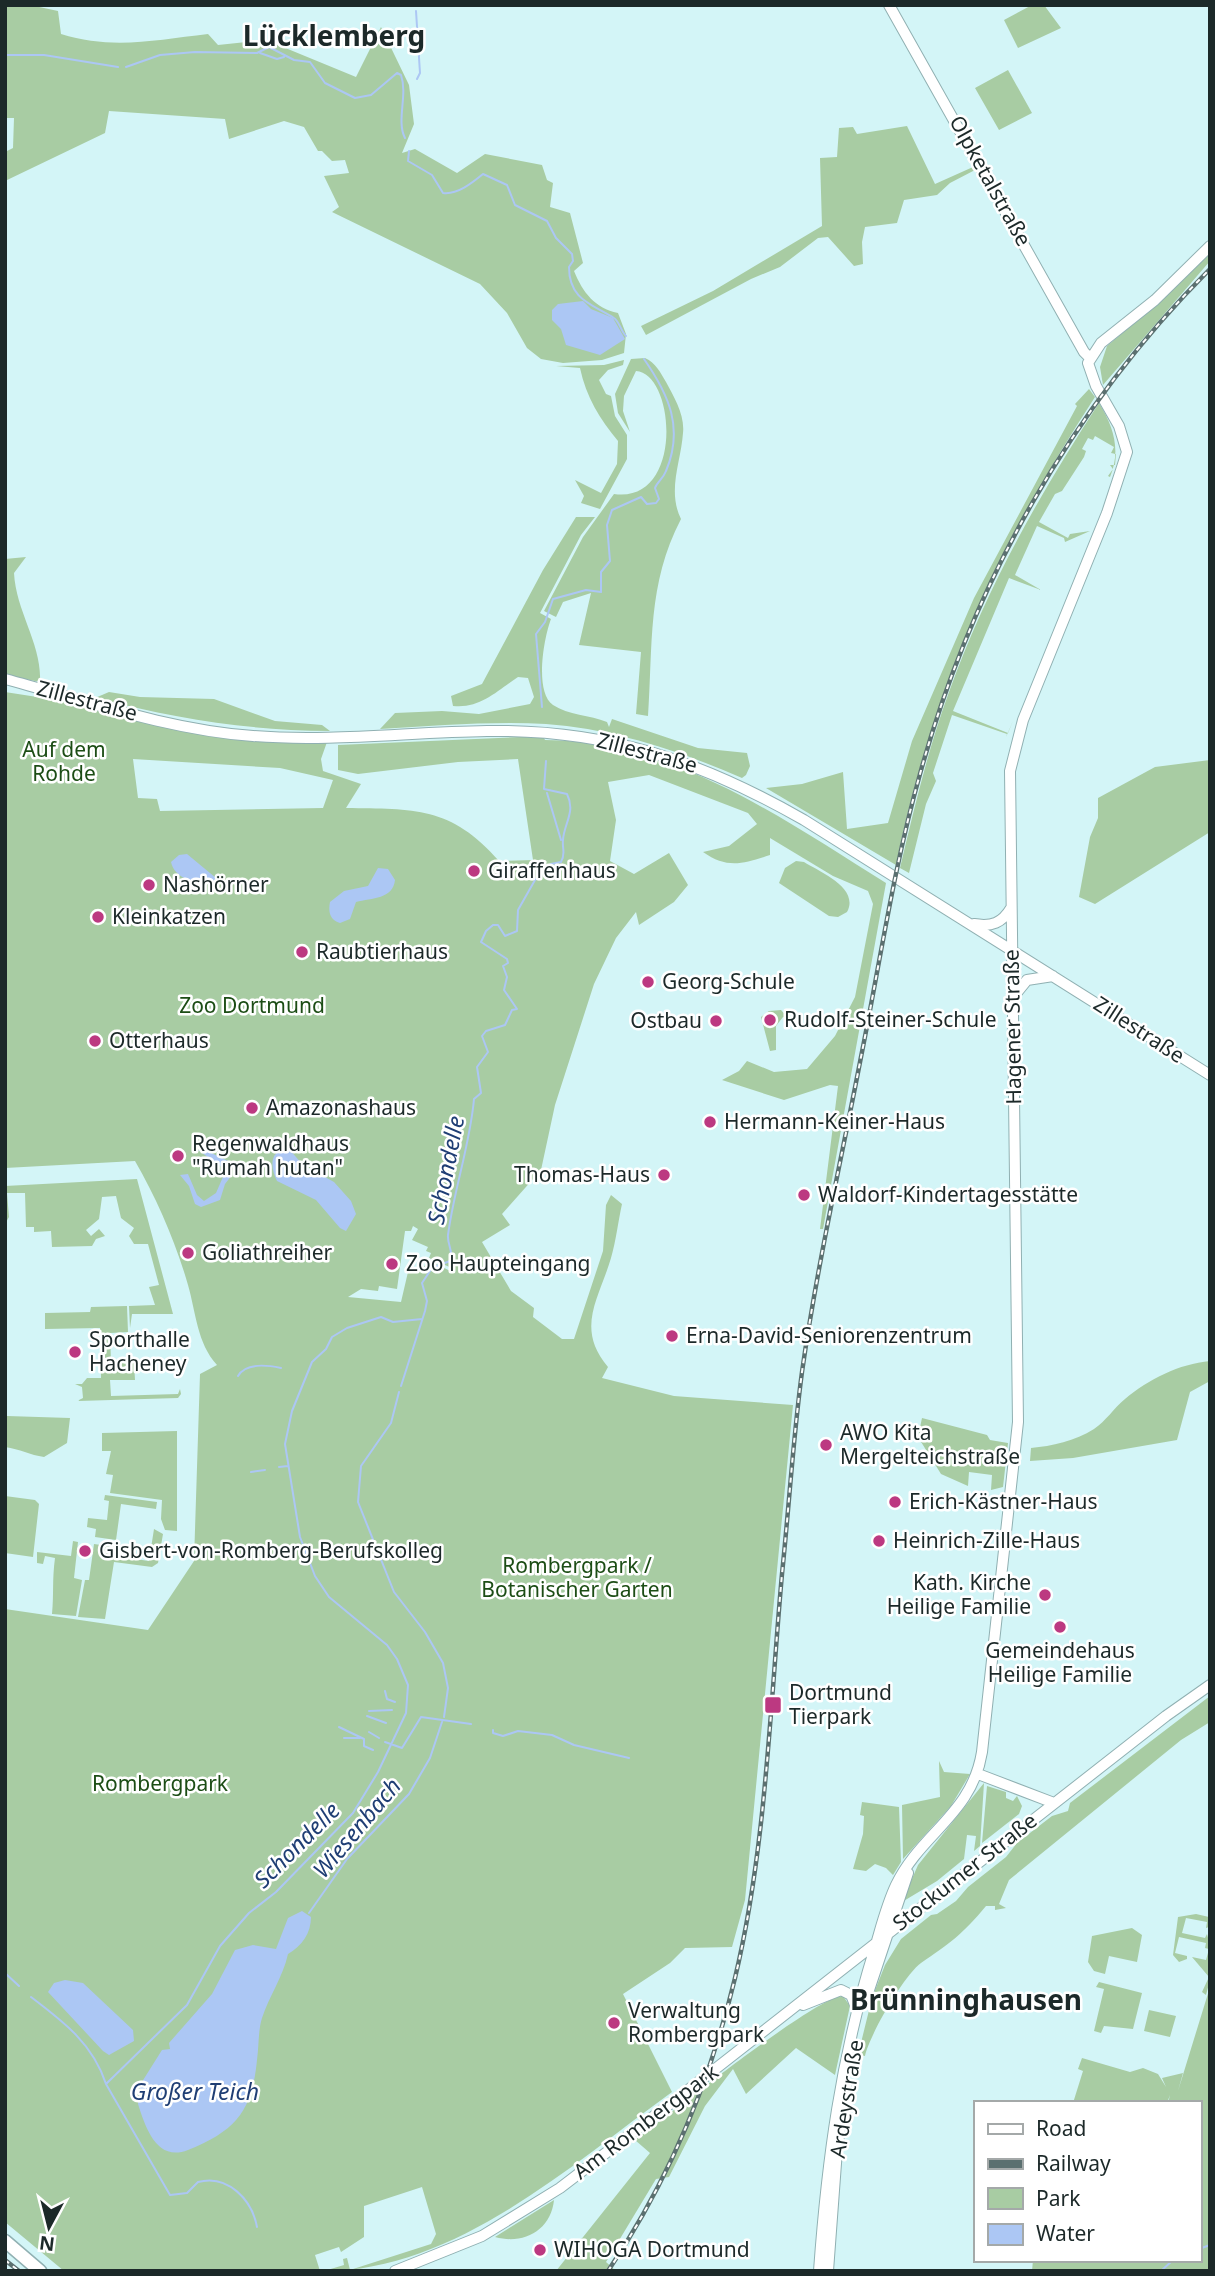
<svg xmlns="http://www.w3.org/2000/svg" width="1215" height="2276" font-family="'Noto Sans',sans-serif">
<rect width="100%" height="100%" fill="#d3f5f7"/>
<path fill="#a8cca3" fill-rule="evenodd" d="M 5,5 L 30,5 L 58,11 L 61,34 C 112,50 156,40 208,34 L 218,45 L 266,40 L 356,77 L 381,27 L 409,85 L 414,124 L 402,153 L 415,149 L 457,173 L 485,154 L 542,165 L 547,180 L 553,183 L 550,207 L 570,213 L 583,263 L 574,271 C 583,293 595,308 618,313 L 626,334 L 624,353 L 602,360 L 563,363 L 541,359 L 527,348 L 507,313 L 480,284 L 332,212 L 339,207 L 324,176 L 349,173 L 345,160 L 332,161 L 322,151 L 318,151 L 304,127 L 284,121 L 229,139 L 225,119 L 109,111 L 105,133 L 5,181 L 5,152 L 13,148 L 14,118 L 5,118 Z
M 1032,5 L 1044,5 L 1061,28 L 1018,48 L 1004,20 Z
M 1008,70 L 1032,113 L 999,130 L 975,88 Z
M 907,126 L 935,184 L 973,167 L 975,170 L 950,183 L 937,195 L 904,200 L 897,223 L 865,227 L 862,242 L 863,264 L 854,266 L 828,237 L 818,238 L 780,267 L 751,279 L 646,335 L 641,326 L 713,291 L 822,226 L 820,158 L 837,157 L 839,128 L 853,127 L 857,134 Z
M 1210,252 L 1210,261 L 1103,385 L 1100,367 L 1107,346 L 1164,298 Z
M 645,358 C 656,363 660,372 666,382 C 674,397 685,415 683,433 C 681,462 667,491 681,519 C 647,584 653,645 648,716 L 636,714 L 641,652 L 579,645 L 591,593 L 563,602 L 556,617 L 544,611 L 583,537 L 614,494 C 684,504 676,374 636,371 L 624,396 L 623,411 L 630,432 L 618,413 L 615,394 L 631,359 Z
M 624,360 L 623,365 L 608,370 L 599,380 L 606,394 L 611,396 L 615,416 L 627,435 L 627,459 L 600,509 L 581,503 L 584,496 L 575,480 L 601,493 L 617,464 L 618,441 C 600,419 586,397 580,368 L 556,366 L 604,365 Z
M 1089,389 L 1095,397 C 1000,542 930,695 896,865 L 766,788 L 802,784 L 843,772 L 847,829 L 888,823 L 912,741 L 974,598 L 1077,406 L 1075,404 Z
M 1099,403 C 1114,427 1121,451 1110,477 L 1108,476 L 1113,469 L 1110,465 L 1115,465 L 1116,454 L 1111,453 L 1114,447 L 1095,436 L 1093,440 L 1088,438 L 1082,449 L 1086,451 L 1084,457 L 1062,491 L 1055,494 L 1039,522 L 1068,538 L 1070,534 L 1090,531 L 1065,542 L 1064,538 L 1037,526 L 1015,575 L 1041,590 L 1009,578 L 953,711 L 1008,733 L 1013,721 L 1006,737 L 1007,734 L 952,715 L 933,773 L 936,781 L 926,804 L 909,873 L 900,868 C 914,809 928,749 949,692 C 986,589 1039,495 1099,403 Z
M 576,517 L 595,517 L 581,535 L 540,613 L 551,619 C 544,637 534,692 553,705 C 568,715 590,715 607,722 L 609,727 L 612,719 L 698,748 L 747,753 L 750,766 L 746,775 L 742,778 C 680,751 614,729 546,724 C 491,721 435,726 380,729 L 395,713 L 442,711 L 479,714 L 530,704 L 534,697 L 528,678 L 518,677 C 497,691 480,709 453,706 L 451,696 L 482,684 L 543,570 Z
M 26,557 L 14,573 C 16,612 42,644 40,682 L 5,675 L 5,559 Z
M 5,692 L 63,701 L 137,720 L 327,742 L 321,759 L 323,771 L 361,784 L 346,808 C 414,809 451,806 499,861 L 533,860 L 518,759 L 458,762 L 358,774 L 338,770 L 338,745 L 543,736 L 545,740 C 673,740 783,819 886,883 L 823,1229 L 820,1229 L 838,1086 L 830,1085 L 784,1100 L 722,1080 L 739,1071 L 747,1061 L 774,1072 L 807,1069 L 835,1036 L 855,997 L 873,904 L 868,891 L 833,876 L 770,838 L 770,855 C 743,864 727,869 703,852 L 729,846 L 757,824 L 748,813 L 649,775 L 608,782 L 616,820 L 610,861 L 634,874 L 669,853 L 688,885 L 674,902 L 639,925 L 636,912 L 616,938 L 594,984 L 555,1105 L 541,1170 L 502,1214 L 510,1225 L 482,1242 L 511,1291 L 534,1308 L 533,1317 L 562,1339 L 574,1339 L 603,1251 L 606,1205 L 611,1195 L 622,1204 C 618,1222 616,1241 611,1258 C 599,1299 575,1328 608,1367 L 602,1378 L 674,1396 L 793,1405 L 745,1900 L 732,1947 L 685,1948 L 670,1963 L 623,1994 L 672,2092 C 571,2165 455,2271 324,2271 L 344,2265 L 343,2259 L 347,2258 L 350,2270 L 431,2244 L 436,2234 L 422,2187 L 364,2206 L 364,2237 L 341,2252 L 339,2247 L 315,2255 L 320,2271 L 64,2271 L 5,2222 L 5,1609 L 148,1630 L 194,1561 L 200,1374 L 217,1365 C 197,1343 196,1313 188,1285 C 176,1243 157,1199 135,1161 L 5,1168 ZM 133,759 L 280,768 L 333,780 L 323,808 L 160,811 L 157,799 L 138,798 ZM 413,1226 L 418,1229 L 412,1240 L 428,1247 L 426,1251 L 431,1253 L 429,1258 L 454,1269 L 452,1272 L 429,1260 L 423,1268 L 408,1272 L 401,1302 L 348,1297 L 361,1289 L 378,1291 L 379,1286 L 397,1289 L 405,1231 L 411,1231 Z
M 109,692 L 140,697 L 214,699 L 275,721 L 322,725 L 330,731 C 243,730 179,719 95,698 Z
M 1210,760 L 1210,832 L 1095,904 L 1079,897 L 1090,837 L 1098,818 L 1098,798 L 1155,767 Z
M 796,861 L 804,862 C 820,872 860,888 847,912 L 838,917 L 829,916 L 779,883 L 785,868 Z
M 781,1010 L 788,1018 L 783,1017 L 776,1026 L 776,1050 L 770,1051 L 761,1017 L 769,1011 Z
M 137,1179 L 173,1314 L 132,1314 L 130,1328 L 129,1306 L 155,1305 L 149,1287 L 159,1285 L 148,1244 L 134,1244 L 129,1236 L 134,1228 L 121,1218 L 116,1196 L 102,1197 L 99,1219 L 86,1230 L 91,1236 L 99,1229 L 105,1236 L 96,1239 L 92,1246 L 52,1247 L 51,1231 L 34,1232 L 34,1227 L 26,1227 L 25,1193 L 7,1193 L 9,1217 L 5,1224 L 5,1186 Z
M 127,1306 L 128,1332 L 110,1333 L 111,1363 L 134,1363 L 135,1380 L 110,1380 L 111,1396 L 178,1394 L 180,1389 L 181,1394 L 178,1398 L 77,1401 L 83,1398 L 82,1387 L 75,1384 L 82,1384 L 87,1378 L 101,1378 L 100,1328 L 45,1329 L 45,1313 L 90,1312 L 91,1307 Z
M 1210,1361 L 1210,1381 L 1190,1392 L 1177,1440 L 1073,1458 L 1030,1461 L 1031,1448 C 1052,1446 1075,1441 1094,1429 C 1106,1421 1114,1408 1125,1399 C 1149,1379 1179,1364 1210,1361 Z
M 7,1416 L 70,1418 L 67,1443 L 44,1457 C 30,1455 20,1449 5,1447 Z
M 922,1418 L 987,1435 L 990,1440 L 1008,1443 L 1003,1487 L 991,1490 L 992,1475 L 969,1472 L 968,1486 L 941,1474 L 918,1437 Z
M 177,1431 L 177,1531 L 165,1530 L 161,1519 L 162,1500 L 110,1493 L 113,1475 L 106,1474 L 111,1451 L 102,1451 L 102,1433 Z
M 105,1495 L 157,1502 L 156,1509 L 121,1504 L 116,1540 L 95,1537 L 96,1529 L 87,1527 L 88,1518 L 107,1520 L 109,1501 L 104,1500 Z
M 5,1496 L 35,1500 L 39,1504 L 33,1557 L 5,1553 Z
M 154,1529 L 163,1534 L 158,1563 L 152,1567 L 114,1562 L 105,1619 L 78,1617 L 85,1580 L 89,1580 L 94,1544 L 115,1547 L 114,1556 L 149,1561 Z
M 73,1541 L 78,1542 L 74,1578 L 82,1580 L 76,1616 L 52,1614 C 54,1594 52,1580 55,1558 L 45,1556 L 43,1564 L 37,1563 L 37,1552 L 71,1556 Z
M 1210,1696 L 1210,1722 L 1181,1740 L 1009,1880 L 999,1904 L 1006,1908 L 995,1910 L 995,1906 L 986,1906 C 963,1934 949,1944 921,1963 C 904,1975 869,2036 865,2056 L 858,2055 L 872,1998 L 885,1965 L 901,1939 L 931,1915 L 937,1914 L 956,1901 L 968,1887 L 1006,1857 L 1017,1843 L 1052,1816 L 1068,1811 L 1070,1803 Z
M 939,1761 L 944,1772 L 970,1774 L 951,1806 L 903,1859 L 902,1805 L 940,1797 Z
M 984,1783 L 980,1846 L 974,1851 L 976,1836 L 967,1835 L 964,1859 L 937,1881 L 902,1902 L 918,1865 Z
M 987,1786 L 1006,1792 L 1006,1798 L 1013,1801 L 1017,1796 L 1022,1806 L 1019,1814 L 982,1843 Z
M 862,1802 L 899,1807 L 901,1862 L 893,1875 L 886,1868 L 875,1864 L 866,1871 L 853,1869 L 863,1834 L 864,1816 L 860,1815 Z
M 1196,1914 L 1209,1917 L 1209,1927 L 1206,1928 L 1207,1922 L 1186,1918 L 1182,1933 L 1205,1938 L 1207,1934 C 1213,1952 1212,1976 1206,1995 L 1202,1992 L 1209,1977 L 1192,1957 L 1206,1960 L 1209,1949 L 1205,1948 L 1206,1943 L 1179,1937 L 1175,1953 L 1187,1956 L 1187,1959 L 1179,1962 L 1173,1955 L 1178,1917 Z
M 1132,1928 L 1142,1935 L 1137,1962 L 1109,1956 L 1105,1974 L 1094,1971 L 1088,1962 L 1092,1936 Z
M 1099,1982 L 1142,1993 L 1133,2029 L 1104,2026 L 1101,2033 L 1094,2031 L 1104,1989 L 1096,1987 Z
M 1210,1987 L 1210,2271 L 1032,2271 L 1033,2260 L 1199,2260 L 1199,2103 L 1168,2103 L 1170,2095 L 1167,2103 L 1073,2103 L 1083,2071 L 1078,2069 L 1082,2058 L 1130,2072 L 1143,2068 L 1158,2074 L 1166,2087 L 1162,2078 L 1183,2073 L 1178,2091 Z
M 843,1996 L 850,2006 L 835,2075 L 796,2048 L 746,2094 L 733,2069 L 705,2106 L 669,2177 L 656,2179 L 606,2262 L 616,2271 L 556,2271 L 650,2153 L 635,2140 C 668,2116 816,1996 843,1996 Z
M 1149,2010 L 1176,2016 L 1170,2037 L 1144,2031 Z
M 554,2200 C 551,2230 524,2245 495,2237 Z"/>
<path fill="#acc7f4" d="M 583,301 L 591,309 L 613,318 L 625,339 L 600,355 L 566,345 L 561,329 L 552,320 L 552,310 L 558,304 Z
M 187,854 L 216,878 L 215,881 C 199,885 175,880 171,862 L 179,855 Z
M 378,868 L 388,869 L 395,880 C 393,899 372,898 356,902 L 350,919 L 340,923 C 330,920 328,912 330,902 L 344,891 L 368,886 Z
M 201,1148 L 228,1161 L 232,1175 L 225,1184 L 220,1200 L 201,1207 L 195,1204 L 189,1186 L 180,1175 L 188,1174 L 197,1195 L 204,1201 L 216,1193 L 226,1170 L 198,1150 Z
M 289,1149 L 303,1165 L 334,1182 L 351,1201 L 356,1214 L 346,1231 L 340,1228 L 316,1200 L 277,1181 C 270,1167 269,1149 289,1149 Z
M 302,1911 L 311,1917 C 311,1933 302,1946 288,1954 C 283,1977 269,1996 262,2018 C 258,2031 259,2046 257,2060 C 252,2112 235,2131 188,2150 C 157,2162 146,2129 138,2104 L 140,2085 L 162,2050 L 170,2049 L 169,2043 L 212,1994 L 235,1950 L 253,1945 L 276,1949 L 288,1918 Z
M 65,1980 L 83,1983 L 133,2030 L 134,2041 L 109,2055 L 103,2051 L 48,1992 L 54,1983 Z"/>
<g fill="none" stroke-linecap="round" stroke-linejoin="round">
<path stroke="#acc7f4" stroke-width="2" d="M 416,11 L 420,73 L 417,79
M 260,53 L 277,59 L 284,57
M 5,55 L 44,55 L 118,67
M 126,67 L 160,55 L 195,52 L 257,53 L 269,47 L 294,60 L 310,62 L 325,83 L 355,98 L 371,95 L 397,73 L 401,75 C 408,95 396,121 405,138
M 409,151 L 408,161 L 432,175 L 443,193 C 457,195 472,183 483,174 L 507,185 L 515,205 L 547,221 L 556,238 L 572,254 L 573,261 L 569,267 C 569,300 592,304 614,318 C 619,321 621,331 626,336
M 542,707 L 536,634 L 545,622 L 553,599 L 586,590 L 601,592 L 601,572 L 610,561 L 607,525 L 612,510 L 641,497 L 647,504 L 656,503 L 659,499 L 655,488 C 657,482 663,479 666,471 C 684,428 669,395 644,359
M 547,793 L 561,840
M 238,1376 C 246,1362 267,1365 281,1368
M 401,1386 L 425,1311 L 427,1301 L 422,1283 L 432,1268 L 450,1261 C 454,1251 447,1245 448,1235 C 454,1189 470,1145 474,1099 L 481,1093 L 477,1067 L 488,1052 L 482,1036 L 486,1031 L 505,1025 L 512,1010 L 517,1009 L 504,990 L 507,977 L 503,966 L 508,963 L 507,959 L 481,942 L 486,931 L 493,925 L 498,925 L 505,936 L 517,931 L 518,910 L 535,880 L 551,864 L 561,862 C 566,854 562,849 563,840 C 564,823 576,812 567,794 L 544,789 L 546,761
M 399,1392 L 391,1423 L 361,1466 L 358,1502 L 394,1592 L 425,1632 L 443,1663 L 448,1688 L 444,1717
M 279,1467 L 288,1466
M 251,1472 L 265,1470
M 385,1691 L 387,1699 L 395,1702
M 369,1711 L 392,1710
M 367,1716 L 386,1723
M 339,1727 L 364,1739 L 364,1746 L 373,1750
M 493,1730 L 493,1733 L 503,1736 L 518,1731 L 552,1735 L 574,1745 L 629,1758
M 369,1732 L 379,1738
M 344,1738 L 360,1738
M 385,1742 L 402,1748 L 421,1717 L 471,1724
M 309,1913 L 347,1859 L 409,1794 L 430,1758 L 442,1722
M 5,1973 L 19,1986
M 31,1997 C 64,2022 93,2044 106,2084
M 257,2227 C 252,2200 228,2174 198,2182 L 187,2193 L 170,2195 L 106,2084 L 187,2005 L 220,1946 L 249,1913 L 276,1892 L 353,1813 L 378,1772 L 406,1713 L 408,1685 L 397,1659 L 387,1645 L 329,1597 L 315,1576 L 300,1537 L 285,1444 L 292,1411 L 312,1362 L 326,1349 L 332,1337 L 347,1328 L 381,1317 L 393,1322 L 422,1319
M 1199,2249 L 1210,2245
M 1161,2271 L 1173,2260"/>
<g stroke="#90b0b2" stroke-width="12">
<path id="secondary" d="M 889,5 L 1084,352 L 1089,357
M 5,679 C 87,701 169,730 253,736 C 331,742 409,732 487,731 C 607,729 701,761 804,820 L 1210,1075
M 974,924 C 992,927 1002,923 1011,908
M 1014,996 L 1027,980 L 1053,976
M 978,1774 L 1054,1803
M 865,2002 L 908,1873
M 803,2005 L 841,1990 L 851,1995 L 856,2007
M 395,2271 L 482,2236 L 560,2188 L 705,2077 L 1166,1716 L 1210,1685
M 819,2271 C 827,2160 841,2057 874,1951 C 881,1928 886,1906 896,1885 C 921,1833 972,1814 982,1752 L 1018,1422 L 1010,771 L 1023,720 L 1107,513 L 1127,452 L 1119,426 L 1096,386 L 1088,363 L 1101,343 L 1155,300 L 1210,246
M 828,2271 L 837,2150 L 846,2085"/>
</g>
<g stroke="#90b0b2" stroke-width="15">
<path id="highway" d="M 5,2241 L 40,2271"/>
</g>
<use href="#secondary" stroke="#fff" stroke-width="10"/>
<use href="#highway" stroke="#fff" stroke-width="12"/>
<g stroke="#5b7070" stroke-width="4.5">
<path id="rail" d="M 5,2260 L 19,2271
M 608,2271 C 668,2182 710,2082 735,1978 C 766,1849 770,1707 782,1574 C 789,1507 793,1439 802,1372 C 817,1266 841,1161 861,1057 C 880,962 894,866 920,774 C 972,585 1071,408 1210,269"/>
</g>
<use href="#rail" stroke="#fff" stroke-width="2" stroke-dasharray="5" stroke-linecap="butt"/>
</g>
<g fill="#bc3981" stroke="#fff" stroke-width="2.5">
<circle cx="474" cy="871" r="7"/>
<circle cx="149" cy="885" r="7"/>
<circle cx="98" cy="917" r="7"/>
<circle cx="302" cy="952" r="7"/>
<circle cx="648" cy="982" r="7"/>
<circle cx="770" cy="1020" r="7"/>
<circle cx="716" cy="1021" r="7"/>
<circle cx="95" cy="1041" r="7"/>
<circle cx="252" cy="1108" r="7"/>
<circle cx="710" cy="1122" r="7"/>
<circle cx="178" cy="1156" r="7"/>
<circle cx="664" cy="1175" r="7"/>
<circle cx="804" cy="1195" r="7"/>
<circle cx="188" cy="1253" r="7"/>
<circle cx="392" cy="1264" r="7"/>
<circle cx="672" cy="1336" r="7"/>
<circle cx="75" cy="1352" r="7"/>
<circle cx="826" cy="1445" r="7"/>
<circle cx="895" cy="1502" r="7"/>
<circle cx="879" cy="1541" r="7"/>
<circle cx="85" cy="1551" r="7"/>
<circle cx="1045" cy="1595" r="7"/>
<circle cx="1060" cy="1627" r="7"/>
<rect x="764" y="1696" width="18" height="18" rx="3.5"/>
<circle cx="614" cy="2023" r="7"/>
<circle cx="540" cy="2250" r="7"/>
</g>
<g text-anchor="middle" stroke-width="5" stroke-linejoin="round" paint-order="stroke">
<g font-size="21" fill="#1c2929" stroke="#fff">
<text transform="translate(990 181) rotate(61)" y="7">Olpketalstraße</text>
<text transform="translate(87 701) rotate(15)" y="7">Zillestraße</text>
<text transform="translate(647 753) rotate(15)" y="7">Zillestraße</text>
<text transform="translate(1013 1027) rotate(-91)" y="7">Hagener Straße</text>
<text transform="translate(1139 1030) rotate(33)" y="7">Zillestraße</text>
<text transform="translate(965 1872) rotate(-38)" y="7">Stockumer Straße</text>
<text transform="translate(847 2099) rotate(-81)" y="7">Ardeystraße</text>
<text transform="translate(646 2122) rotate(-37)" y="7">Am Rombergpark</text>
</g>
<g font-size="21" fill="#1c4d15" stroke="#fff">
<text x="64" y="757">Auf dem<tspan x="64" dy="24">Rohde</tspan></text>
<text x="252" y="1013">Zoo Dortmund</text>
<text x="577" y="1573">Rombergpark /<tspan x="577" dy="24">Botanischer Garten</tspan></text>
<text x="160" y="1791">Rombergpark</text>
</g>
<g font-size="21" fill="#1c2929" stroke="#fff" text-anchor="start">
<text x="488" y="878">Giraffenhaus</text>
<text x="163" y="892">Nashörner</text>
<text x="112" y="924">Kleinkatzen</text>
<text x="316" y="959">Raubtierhaus</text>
<text x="662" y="989">Georg-Schule</text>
<text x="784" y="1027">Rudolf-Steiner-Schule</text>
<text x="702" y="1028" text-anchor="end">Ostbau</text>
<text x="109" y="1048">Otterhaus</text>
<text x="266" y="1115">Amazonashaus</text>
<text x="724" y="1129">Hermann-Keiner-Haus</text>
<text x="192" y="1151">Regenwaldhaus<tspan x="192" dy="24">"Rumah hutan"</tspan></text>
<text x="650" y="1182" text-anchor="end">Thomas-Haus</text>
<text x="818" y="1202">Waldorf-Kindertagesstätte</text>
<text x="202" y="1260">Goliathreiher</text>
<text x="406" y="1271">Zoo Haupteingang</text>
<text x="686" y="1343">Erna-David-Seniorenzentrum</text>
<text x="89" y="1347">Sporthalle<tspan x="89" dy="24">Hacheney</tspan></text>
<text x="840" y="1440">AWO Kita<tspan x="840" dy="24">Mergelteichstraße</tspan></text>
<text x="909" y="1509">Erich-Kästner-Haus</text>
<text x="893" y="1548">Heinrich-Zille-Haus</text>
<text x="99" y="1558">Gisbert-von-Romberg-Berufskolleg</text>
<text x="1031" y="1590" text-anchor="end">Kath. Kirche<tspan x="1031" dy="24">Heilige Familie</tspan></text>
<text x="1060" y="1658" text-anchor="middle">Gemeindehaus<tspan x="1060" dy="24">Heilige Familie</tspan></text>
<text x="789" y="1700">Dortmund<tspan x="789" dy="24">Tierpark</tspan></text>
<text x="628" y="2018">Verwaltung<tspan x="628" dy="24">Rombergpark</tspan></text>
<text x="554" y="2257">WIHOGA Dortmund</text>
</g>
<g font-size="23" font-style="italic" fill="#1f3e74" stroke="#fff">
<text transform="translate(446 1170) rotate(-79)" y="8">Schondelle</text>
<text transform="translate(357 1828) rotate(-50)" y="8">Wiesenbach</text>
<text transform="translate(297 1845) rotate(-45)" y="8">Schondelle</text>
<text x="195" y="2100">Großer Teich</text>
</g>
<g font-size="28" font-weight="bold" fill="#1c2929" stroke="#fff">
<text x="334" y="46">Lücklemberg</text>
<text x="966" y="2010">Brünninghausen</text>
</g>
</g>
<rect width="1215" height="2276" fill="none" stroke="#1c2929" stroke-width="14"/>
<rect x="974" y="2101" width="228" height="161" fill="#ffffff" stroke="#a4a9a9" stroke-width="2"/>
<rect x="988" y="2124" width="35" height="10" fill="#ffffff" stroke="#a4a9a9" stroke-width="2"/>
<text x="1036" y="2136" font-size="21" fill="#1c2929">Road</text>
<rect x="988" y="2159" width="35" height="10" fill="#5b7070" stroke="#a4a9a9" stroke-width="2"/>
<text x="1036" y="2171" font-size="21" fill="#1c2929">Railway</text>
<rect x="988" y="2188" width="35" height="21" fill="#a8cca3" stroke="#a4a9a9" stroke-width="2"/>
<text x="1036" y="2206" font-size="21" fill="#1c2929">Park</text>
<rect x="988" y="2224" width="35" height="21" fill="#acc7f4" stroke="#a4a9a9" stroke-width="2"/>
<text x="1036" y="2241" font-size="21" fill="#1c2929">Water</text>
<g transform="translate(49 2227) rotate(187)" stroke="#ffffff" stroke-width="5" paint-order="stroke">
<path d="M0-5L12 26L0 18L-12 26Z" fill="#1c2929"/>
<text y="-10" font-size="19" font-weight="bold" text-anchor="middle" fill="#1c2929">N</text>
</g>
</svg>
